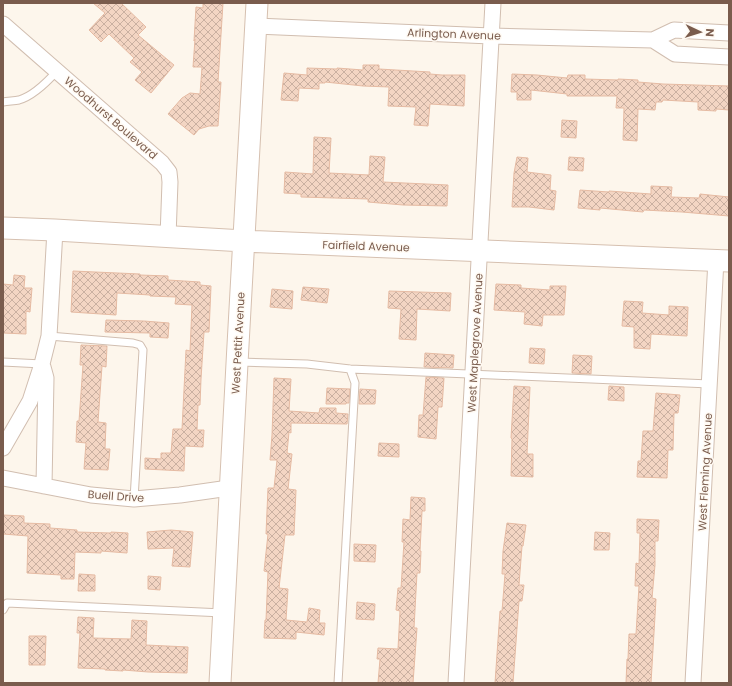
<svg xmlns="http://www.w3.org/2000/svg" width="732" height="686" font-family="Poppins,sans-serif">
<defs>
<pattern id="building-cross-hatch" width="8" height="8" patternUnits="userSpaceOnUse"><rect width="8" height="8" fill="#f3d5c3"/><path d="M0 0l8 8M0 8l8-8" fill="none" stroke="#cab0a1"/></pattern>
</defs>
<rect width="100%" height="100%" fill="#fdf6ec"/>
<path fill="url(#building-cross-hatch)" stroke="#e6bba3" d="M 93,3 L 121,3 L 146,27 L 138,35 L 174,65 L 151,93 L 135,80 L 142,72 L 130,62 L 134,58 L 109,34 L 101,42 L 89,30 L 105,13 Z
M 203,3 L 223,3 L 218,82 L 221,82 L 218,126 L 209,126 L 199,129 L 194,135 L 168,114 L 182,98 L 190,93 L 200,94 L 202,67 L 193,67 L 195,39 L 194,41 L 196,7 L 203,8 Z
M 363,65 L 379,65 L 379,69 L 430,72 L 430,74 L 442,75 L 465,75 L 464,106 L 430,104 L 428,126 L 414,125 L 416,107 L 388,106 L 389,87 L 363,86 L 325,82 L 325,83 L 319,83 L 319,89 L 299,88 L 298,101 L 281,100 L 284,73 L 307,75 L 307,68 L 337,69 L 337,68 L 363,70 Z
M 512,74 L 537,75 L 567,78 L 568,75 L 585,75 L 585,79 L 618,80 L 618,79 L 638,80 L 638,82 L 663,84 L 729,86 L 729,110 L 716,109 L 716,111 L 698,110 L 698,102 L 663,100 L 662,102 L 656,102 L 655,110 L 638,109 L 637,141 L 623,140 L 624,108 L 616,108 L 617,96 L 567,96 L 567,94 L 531,90 L 531,100 L 517,100 L 517,92 L 511,92 Z
M 562,120 L 577,121 L 576,138 L 561,137 Z
M 314,137 L 331,138 L 329,173 L 369,175 L 370,156 L 385,157 L 383,182 L 448,185 L 447,206 L 403,205 L 368,202 L 368,199 L 301,197 L 301,194 L 284,193 L 285,172 L 313,174 Z
M 517,157 L 528,158 L 527,172 L 551,175 L 550,190 L 556,191 L 554,210 L 529,207 L 512,207 L 514,173 Z
M 569,157 L 584,158 L 583,171 L 568,170 Z
M 651,186 L 672,187 L 671,197 L 699,198 L 700,194 L 729,197 L 729,216 L 682,212 L 644,210 L 643,212 L 600,208 L 600,210 L 578,208 L 580,190 L 609,192 L 609,191 L 651,194 Z
M 73,271 L 140,274 L 140,275 L 168,276 L 168,280 L 200,282 L 200,285 L 211,286 L 209,332 L 204,332 L 201,379 L 200,405 L 198,405 L 197,430 L 204,430 L 203,447 L 185,446 L 184,471 L 145,469 L 145,458 L 161,459 L 161,453 L 171,453 L 173,429 L 182,429 L 186,350 L 190,351 L 192,305 L 175,304 L 176,297 L 150,296 L 150,295 L 117,293 L 116,315 L 71,312 Z
M 14,275 L 25,276 L 24,288 L 32,288 L 30,312 L 26,311 L 26,334 L 3,333 L 3,284 L 13,285 Z
M 496,284 L 521,285 L 521,288 L 550,290 L 550,286 L 566,286 L 564,315 L 543,315 L 542,326 L 524,324 L 525,312 L 494,310 Z
M 303,287 L 329,289 L 327,303 L 301,300 Z
M 272,289 L 293,291 L 292,309 L 270,307 Z
M 389,291 L 451,293 L 450,311 L 417,309 L 416,340 L 399,339 L 401,309 L 388,308 Z
M 624,301 L 643,302 L 642,313 L 669,315 L 669,306 L 688,307 L 687,336 L 651,334 L 650,349 L 634,348 L 634,327 L 622,326 Z
M 106,320 L 144,321 L 169,323 L 168,338 L 150,337 L 150,333 L 105,332 Z
M 81,345 L 107,346 L 106,367 L 102,366 L 98,422 L 106,423 L 105,449 L 110,449 L 108,470 L 84,469 L 86,443 L 76,442 L 77,421 L 79,421 L 83,365 L 80,365 Z
M 530,348 L 545,349 L 544,364 L 529,363 Z
M 425,353 L 454,355 L 453,368 L 424,367 Z
M 573,355 L 592,356 L 591,374 L 572,373 Z
M 426,377 L 444,378 L 442,407 L 438,407 L 436,439 L 418,437 L 419,415 L 423,415 Z
M 274,378 L 291,379 L 289,411 L 319,413 L 320,408 L 336,408 L 336,413 L 348,414 L 347,424 L 291,423 L 291,433 L 289,432 L 287,453 L 292,454 L 288,489 L 296,490 L 294,535 L 285,535 L 279,588 L 288,589 L 286,620 L 307,622 L 309,608 L 320,610 L 319,623 L 325,623 L 324,635 L 296,632 L 296,639 L 264,638 L 265,620 L 266,620 L 268,572 L 264,571 L 268,534 L 266,534 L 268,488 L 274,488 L 277,460 L 270,460 L 272,435 Z
M 514,386 L 530,387 L 527,454 L 533,454 L 533,477 L 511,476 L 512,439 L 511,438 Z
M 609,386 L 624,387 L 624,401 L 608,400 Z
M 327,388 L 350,389 L 349,403 L 346,403 L 346,404 L 326,404 Z
M 360,389 L 376,390 L 375,404 L 359,404 Z
M 656,393 L 680,395 L 678,413 L 674,413 L 673,450 L 668,450 L 667,478 L 637,477 L 638,461 L 641,461 L 643,431 L 653,431 Z
M 379,443 L 399,444 L 399,457 L 378,456 Z
M 411,497 L 425,498 L 425,511 L 422,511 L 420,551 L 421,551 L 420,573 L 417,573 L 414,628 L 417,628 L 413,683 L 378,683 L 380,659 L 377,659 L 378,648 L 398,649 L 400,611 L 396,610 L 398,588 L 401,588 L 404,542 L 402,542 L 403,519 L 410,520 Z
M 3,515 L 24,516 L 24,523 L 50,524 L 50,528 L 77,530 L 77,532 L 111,533 L 111,532 L 128,533 L 127,553 L 101,551 L 101,553 L 75,552 L 74,579 L 61,579 L 61,575 L 27,573 L 28,536 L 3,534 Z
M 637,519 L 659,520 L 658,541 L 655,541 L 655,565 L 652,598 L 656,599 L 651,683 L 626,683 L 627,659 L 628,659 L 629,634 L 636,634 L 639,586 L 635,586 L 636,563 L 639,564 L 640,533 L 637,533 Z
M 507,523 L 526,525 L 523,546 L 522,546 L 519,585 L 524,585 L 522,601 L 519,601 L 513,683 L 495,683 L 500,611 L 502,611 L 505,574 L 502,574 L 503,551 Z
M 171,530 L 193,532 L 190,567 L 172,566 L 174,548 L 148,549 L 147,532 Z
M 595,532 L 610,533 L 609,550 L 594,550 Z
M 354,544 L 376,545 L 375,562 L 354,561 Z
M 79,574 L 95,575 L 95,591 L 78,591 Z
M 148,576 L 161,577 L 160,590 L 148,589 Z
M 357,602 L 375,604 L 374,620 L 356,619 Z
M 78,617 L 94,618 L 93,638 L 131,639 L 132,620 L 147,621 L 146,645 L 188,647 L 187,673 L 148,672 L 123,670 L 123,671 L 105,670 L 105,669 L 78,668 L 80,633 L 77,633 Z
M 29,636 L 46,636 L 45,665 L 29,665 Z"/>
<g fill="none" stroke-linecap="round" stroke-linejoin="round">
<g stroke="#d1beb0" stroke-width="9">
<path id="lane" d="M 3,102 C 8,101 14,101 19,100 C 33,96 48,81 57,71
M 49,336 L 133,343 L 140,345 L 143,350 L 134,499
M 3,362 L 42,364
M 239,362 L 307,364 L 350,369 L 710,384
M 3,610 L 7,603 L 223,613
M 338,683 L 355,383 L 350,369"/>
</g>
<g stroke="#d1beb0" stroke-width="17">
<path id="street" d="M 3,24 L 162,163 L 169,172 L 170,182 L 168,237
M 256,26 L 491,36 L 653,40 L 674,30 L 729,33
M 653,40 L 675,54 L 729,57
M 43,367 L 46,378 L 44,486
M 3,448 L 30,401 L 42,364 L 49,336 L 55,230
M 3,478 L 91,495 L 134,499 L 180,495 L 229,488
M 456,683 L 493,3
M 693,683 L 716,260"/>
</g>
<g stroke="#d6c0b0" stroke-width="23">
<path id="secondary" d="M 3,228 L 55,230 L 244,241 L 729,261
M 220,683 C 231,456 245,230 257,3"/>
</g>
<use href="#lane" stroke="#fff" stroke-width="7"/>
<use href="#street" stroke="#fff" stroke-width="15"/>
<use href="#secondary" stroke="#fff" stroke-width="21"/>
</g>
<g text-anchor="middle" stroke-width="3" stroke-linejoin="round" paint-order="stroke">
<g font-size="11" fill="#7a5c4d" stroke="#fffaf3">
<text transform="translate(454 34) rotate(2)" y="4">Arlington Avenue</text>
<text transform="translate(111 118) rotate(41)" y="4">Woodhurst Boulevard</text>
<text transform="translate(366 246) rotate(2)" y="4">Fairfield Avenue</text>
<text transform="translate(238 343) rotate(-87)" y="4">West Pettit Avenue</text>
<text transform="translate(475 343) rotate(-87)" y="4">West Maplegrove Avenue</text>
<text transform="translate(705 472) rotate(-87)" y="4">West Fleming Avenue</text>
<text transform="translate(116 496) rotate(4)" y="4">Buell Drive</text>
</g>
</g>
<rect width="732" height="686" fill="none" stroke="#7a5c4d" stroke-width="8"/>
<g transform="translate(700 32) rotate(94)" stroke="#fffaf3" stroke-width="3" paint-order="stroke">
<path d="M0-3L7 15L0 10L-7 15Z" fill="#7a5c4d"/>
<text y="-6" font-size="11" font-weight="bold" text-anchor="middle" fill="#7a5c4d">N</text>
</g>
</svg>
